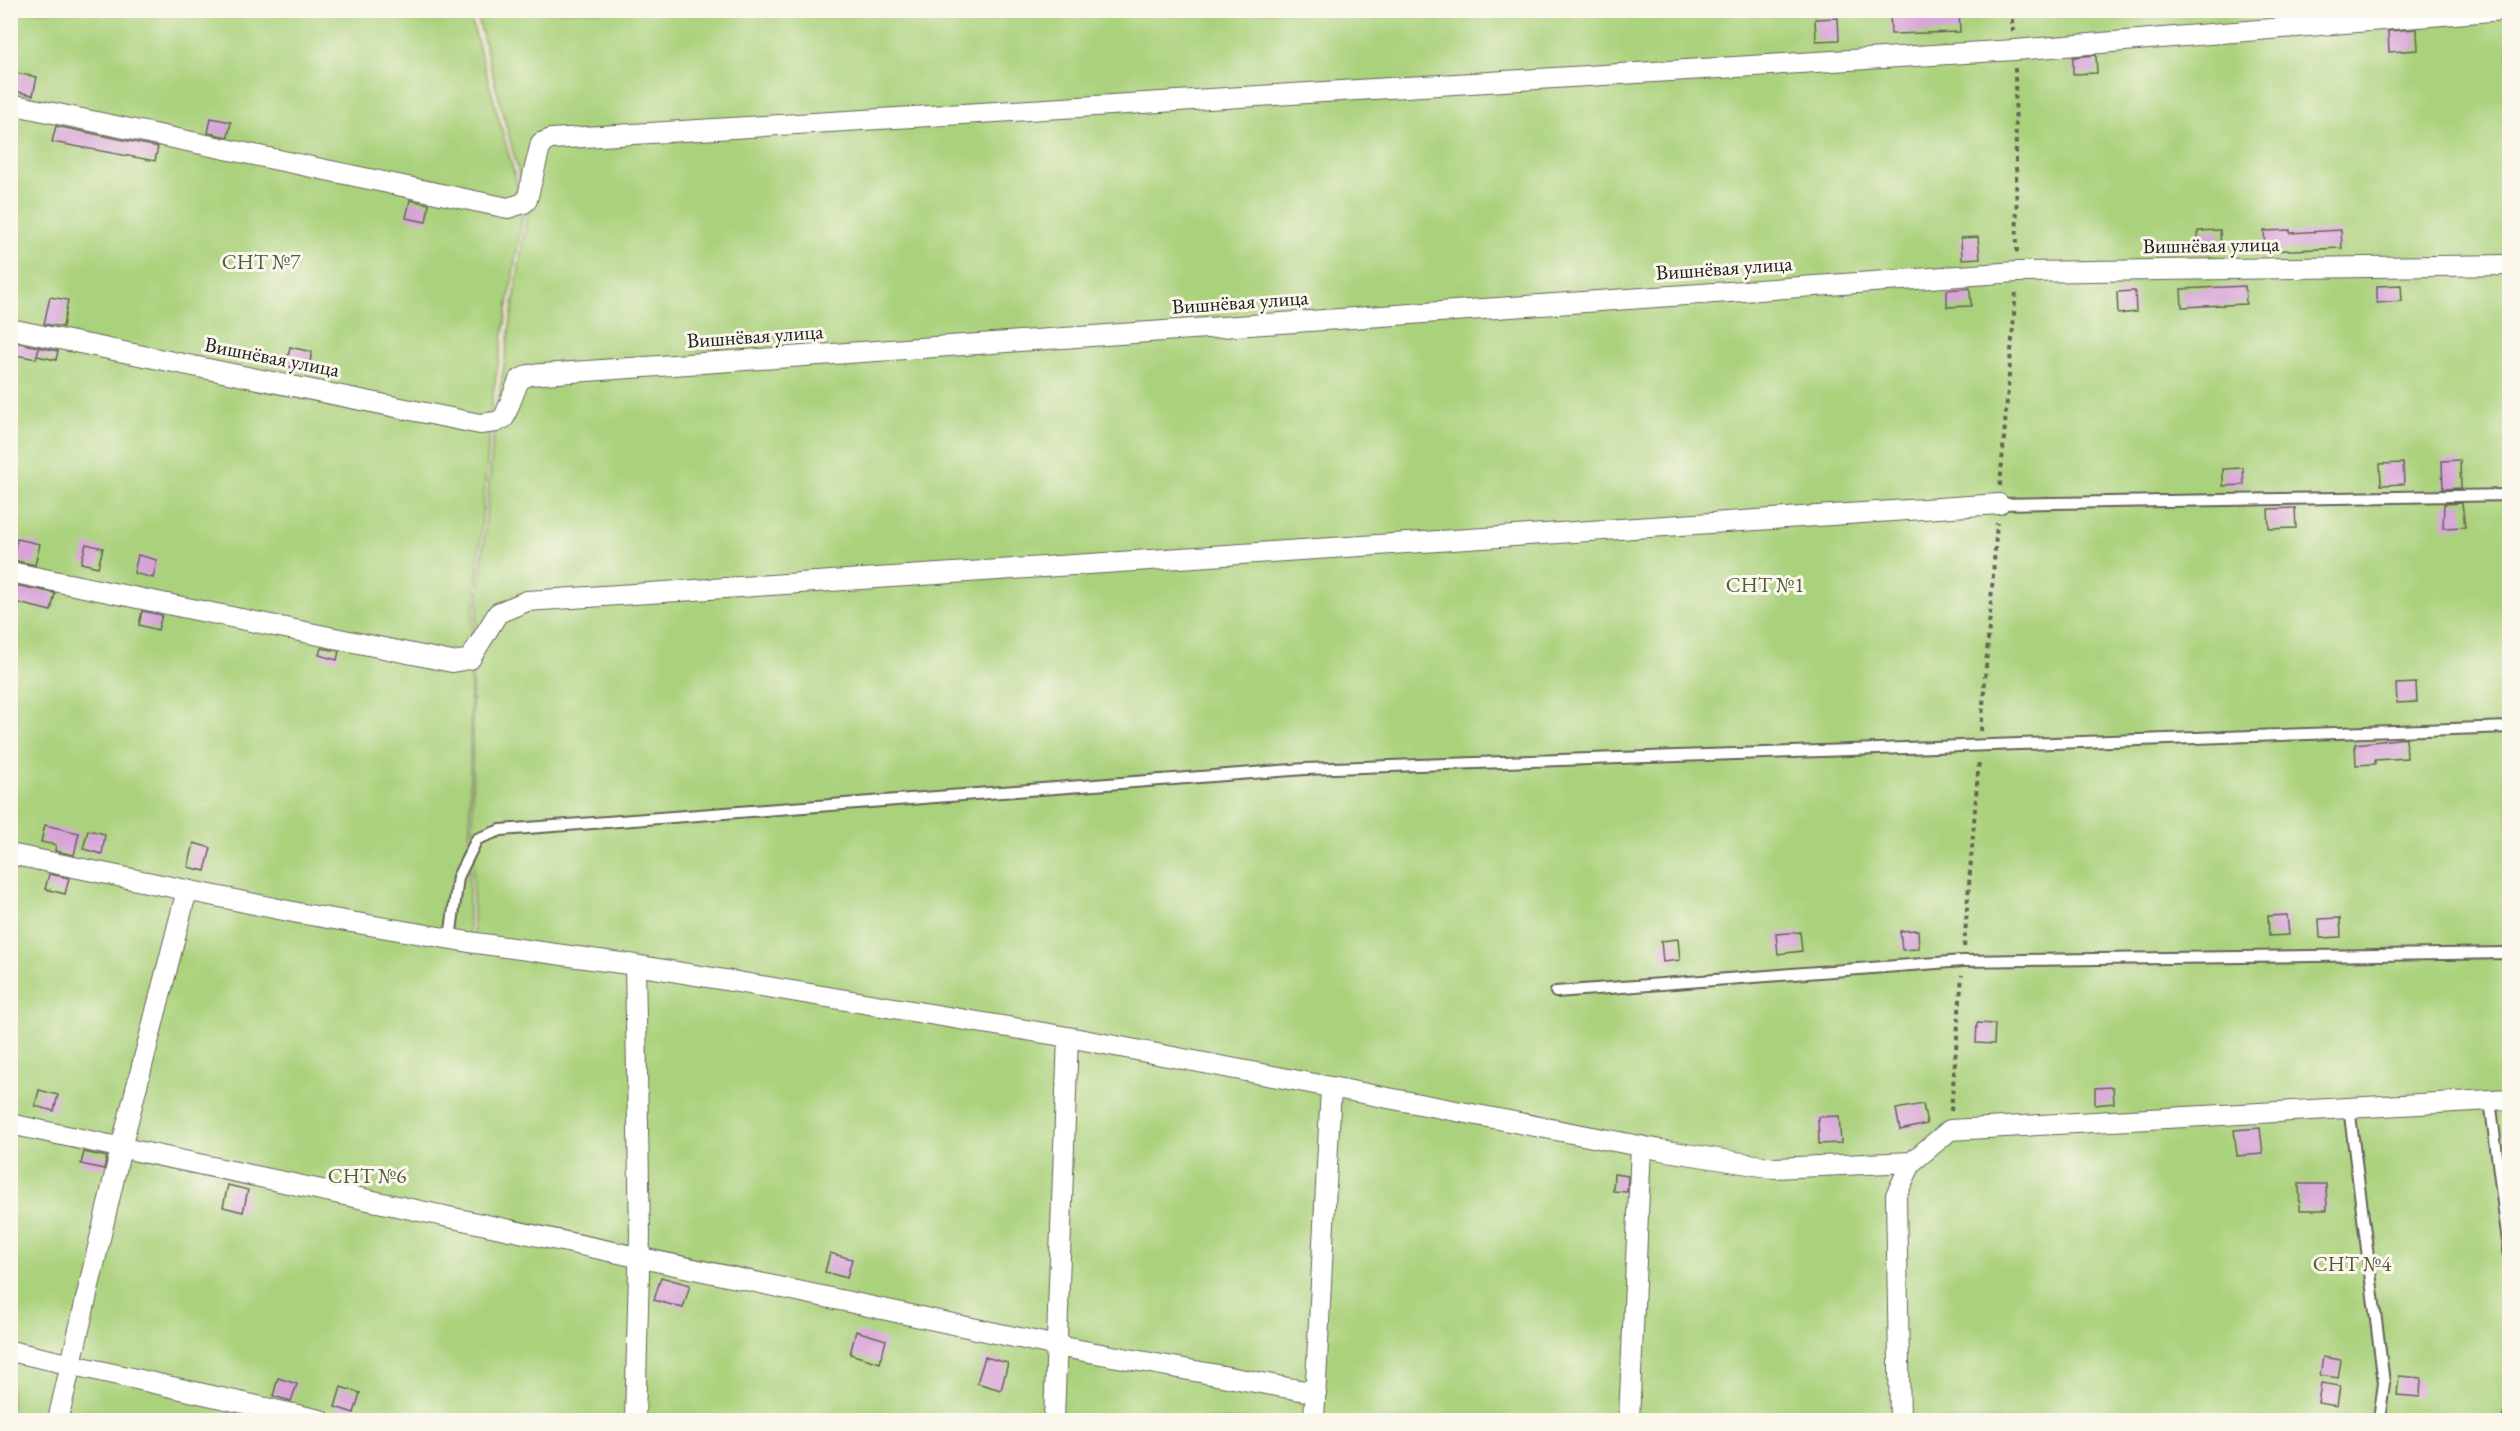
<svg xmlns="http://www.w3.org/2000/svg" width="2520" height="1431" font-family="'EB Garamond',serif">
<rect width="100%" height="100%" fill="#fbf7ec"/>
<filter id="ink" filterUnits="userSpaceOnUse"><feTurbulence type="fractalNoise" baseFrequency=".0167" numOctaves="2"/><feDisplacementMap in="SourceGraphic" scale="12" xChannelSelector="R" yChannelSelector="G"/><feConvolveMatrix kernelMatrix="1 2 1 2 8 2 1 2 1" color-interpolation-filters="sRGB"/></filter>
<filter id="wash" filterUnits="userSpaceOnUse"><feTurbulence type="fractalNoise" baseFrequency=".008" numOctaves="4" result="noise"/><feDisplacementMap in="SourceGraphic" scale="24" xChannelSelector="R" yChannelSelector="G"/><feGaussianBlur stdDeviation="1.35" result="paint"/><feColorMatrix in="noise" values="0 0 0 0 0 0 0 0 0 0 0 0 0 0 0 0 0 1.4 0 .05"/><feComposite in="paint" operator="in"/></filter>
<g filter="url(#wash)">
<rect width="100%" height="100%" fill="#ede6c9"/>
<path fill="#aad17b" stroke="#63764c" stroke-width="1.5" d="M 10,11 L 469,11 L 524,209 L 493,395 L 471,645 L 469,937 L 473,937 L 472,668 L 494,429 L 528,209 L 476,11 L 2509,11 L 2509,1420 L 11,1420 Z"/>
<g id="blocks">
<path fill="#d8a4d8" d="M 1934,10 L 1959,10 L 1960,32 L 1891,34 L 1890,15 L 1934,13 Z
M 1838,18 L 1839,40 L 1816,41 L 1815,19 Z
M 2417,29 L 2418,50 L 2389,52 L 2388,31 Z
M 2096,55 L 2097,73 L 2073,74 L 2073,57 Z
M 16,73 L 37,77 L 33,95 L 13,91 Z
M 211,118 L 231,122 L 228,137 L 208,133 Z
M 56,126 L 158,147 L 155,161 L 52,142 Z
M 410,200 L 429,204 L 426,222 L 406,218 Z
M 2220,230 L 2221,251 L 2199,253 L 2198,231 Z
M 2290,230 L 2290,233 L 2341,230 L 2342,248 L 2265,251 L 2264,231 Z
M 1978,237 L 1980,258 L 1962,259 L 1961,238 Z
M 2401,285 L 2402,301 L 2377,303 L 2377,286 Z
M 2245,286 L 2246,304 L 2182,307 L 2181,289 Z
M 1970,288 L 1971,306 L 1947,307 L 1947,290 Z
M 2135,291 L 2136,312 L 2118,314 L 2117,292 Z
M 50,297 L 68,300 L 63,327 L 44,324 Z
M 10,341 L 39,347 L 36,359 L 10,354 Z
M 39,347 L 58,351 L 56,360 L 37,356 Z
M 290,347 L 312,352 L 308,371 L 286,366 Z
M 2460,460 L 2461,488 L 2443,489 L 2442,461 Z
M 2403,463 L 2404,484 L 2381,485 L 2380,464 Z
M 2243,468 L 2244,485 L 2223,486 L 2223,469 Z
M 2462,503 L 2465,527 L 2443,528 L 2444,504 Z
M 2295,508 L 2296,528 L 2269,529 L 2268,509 Z
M 17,539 L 40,544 L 35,565 L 12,560 Z
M 86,544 L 103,548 L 98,567 L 81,563 Z
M 138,555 L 157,560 L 153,578 L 134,573 Z
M 10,584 L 55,593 L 51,611 L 10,601 Z
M 142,611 L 162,615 L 158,630 L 139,625 Z
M 321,648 L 339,651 L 337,660 L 319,655 Z
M 2416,683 L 2417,702 L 2397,703 L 2396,684 Z
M 2406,738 L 2407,758 L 2375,760 L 2375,764 L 2356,765 L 2355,744 Z
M 45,825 L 79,833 L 74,855 L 55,851 L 56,845 L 41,842 Z
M 88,830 L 105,834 L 102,854 L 83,849 Z
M 194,843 L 211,848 L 205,871 L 188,867 Z
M 49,874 L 69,878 L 65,894 L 45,889 Z
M 2287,915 L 2289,935 L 2269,936 L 2268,916 Z
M 2340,918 L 2341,937 L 2320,938 L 2319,919 Z
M 1918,930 L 1919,949 L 1902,950 L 1900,931 Z
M 1800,932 L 1802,951 L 1778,954 L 1776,934 Z
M 1678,939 L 1680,960 L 1663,962 L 1661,941 Z
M 1977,1023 L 1995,1024 L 1994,1044 L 1976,1043 Z
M 2113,1087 L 2114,1103 L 2095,1105 L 2095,1088 Z
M 39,1090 L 58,1095 L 54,1111 L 35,1106 Z
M 1923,1104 L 1927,1124 L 1900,1130 L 1896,1109 Z
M 1839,1116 L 1841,1143 L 1819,1144 L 1818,1117 Z
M 2260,1128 L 2263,1154 L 2237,1156 L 2234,1130 Z
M 84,1152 L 107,1157 L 104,1169 L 81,1164 Z
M 1614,1174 L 1628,1176 L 1627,1192 L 1613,1191 Z
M 2299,1184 L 2326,1184 L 2327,1210 L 2300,1210 Z
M 228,1185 L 248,1190 L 243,1212 L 223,1207 Z
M 830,1253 L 852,1259 L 847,1278 L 825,1272 Z
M 661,1277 L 690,1285 L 683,1308 L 654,1300 Z
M 856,1331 L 886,1340 L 880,1363 L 850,1354 Z
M 985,1357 L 1008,1363 L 1001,1390 L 977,1383 Z
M 2323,1357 L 2341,1360 L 2338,1378 L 2320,1375 Z
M 2399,1376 L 2421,1378 L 2420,1397 L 2397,1395 Z
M 278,1378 L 297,1384 L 291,1401 L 273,1396 Z
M 2321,1383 L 2340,1386 L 2337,1406 L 2318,1403 Z
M 341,1387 L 360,1393 L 354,1413 L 335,1407 Z"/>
</g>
</g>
<g filter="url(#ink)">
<use href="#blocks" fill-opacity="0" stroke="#656359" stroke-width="1.5"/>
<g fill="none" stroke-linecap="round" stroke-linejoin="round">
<g stroke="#656359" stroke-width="14">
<path id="lane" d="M 1999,504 L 2510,495
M 450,939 L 458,877 L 477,839 L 501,830 L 1305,769 L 2510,727
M 1556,992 L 1963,961 L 2510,953
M 2490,1100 L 2510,1258
M 2349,1107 L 2384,1383 L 2379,1420
M 2508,1420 L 2510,1414"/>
</g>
<g stroke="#656359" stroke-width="22">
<path id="street" d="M 10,104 L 508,208 L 524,203 L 527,200 L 541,143 L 551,139 L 2015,50 L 2503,10
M 10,329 L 480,424 L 496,422 L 504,418 L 519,380 L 529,375 L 2017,272 L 2510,265
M 10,572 L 452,662 L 470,659 L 498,613 L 527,601 L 1999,504
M 10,854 L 298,913 L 469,942 L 635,965 L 1068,1037 L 1661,1150 L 1774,1168 L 1912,1162 L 1950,1130 L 2510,1099
M 635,965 L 640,1234 L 635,1420
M 10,1124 L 1057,1346 L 1316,1393
M 10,1351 L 320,1420
M 58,1420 L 121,1148 L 187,890
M 1054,1420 L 1068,1037
M 1314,1420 L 1331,1087
M 1629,1420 L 1641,1146
M 1900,1420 L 1896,1195 L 1912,1162"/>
</g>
<path stroke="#656359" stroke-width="4" stroke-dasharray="4.5 4.5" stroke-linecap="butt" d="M 2011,10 L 2013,31
M 2015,68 L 2017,253
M 2000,486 L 2016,290
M 1981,731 L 1997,523
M 1964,947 L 1979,760
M 1951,1111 L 1962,975"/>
<use href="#lane" stroke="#fff" stroke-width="10"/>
<use href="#street" stroke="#fff" stroke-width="20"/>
</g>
</g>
<g text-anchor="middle" stroke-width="6" stroke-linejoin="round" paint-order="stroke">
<g font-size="21" fill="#1c1c1c" stroke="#fbf7ec">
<text transform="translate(2211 245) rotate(-1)" y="7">Вишнёвая улица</text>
<text transform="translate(1724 268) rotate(-4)" y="7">Вишнёвая улица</text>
<text transform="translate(1240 302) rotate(-4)" y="7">Вишнёвая улица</text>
<text transform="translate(755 336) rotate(-4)" y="7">Вишнёвая улица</text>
<text transform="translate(272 357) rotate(11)" y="7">Вишнёвая улица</text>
</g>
<g font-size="21" fill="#4e5b3d" stroke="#fbf7ec">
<text x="261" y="269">СНТ №7</text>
<text x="1765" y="592">СНТ №1</text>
<text x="367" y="1183">СНТ №6</text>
<text x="2352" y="1271">СНТ №4</text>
</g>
</g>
<rect width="2520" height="1431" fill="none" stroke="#fbf7ec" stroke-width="36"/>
</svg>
